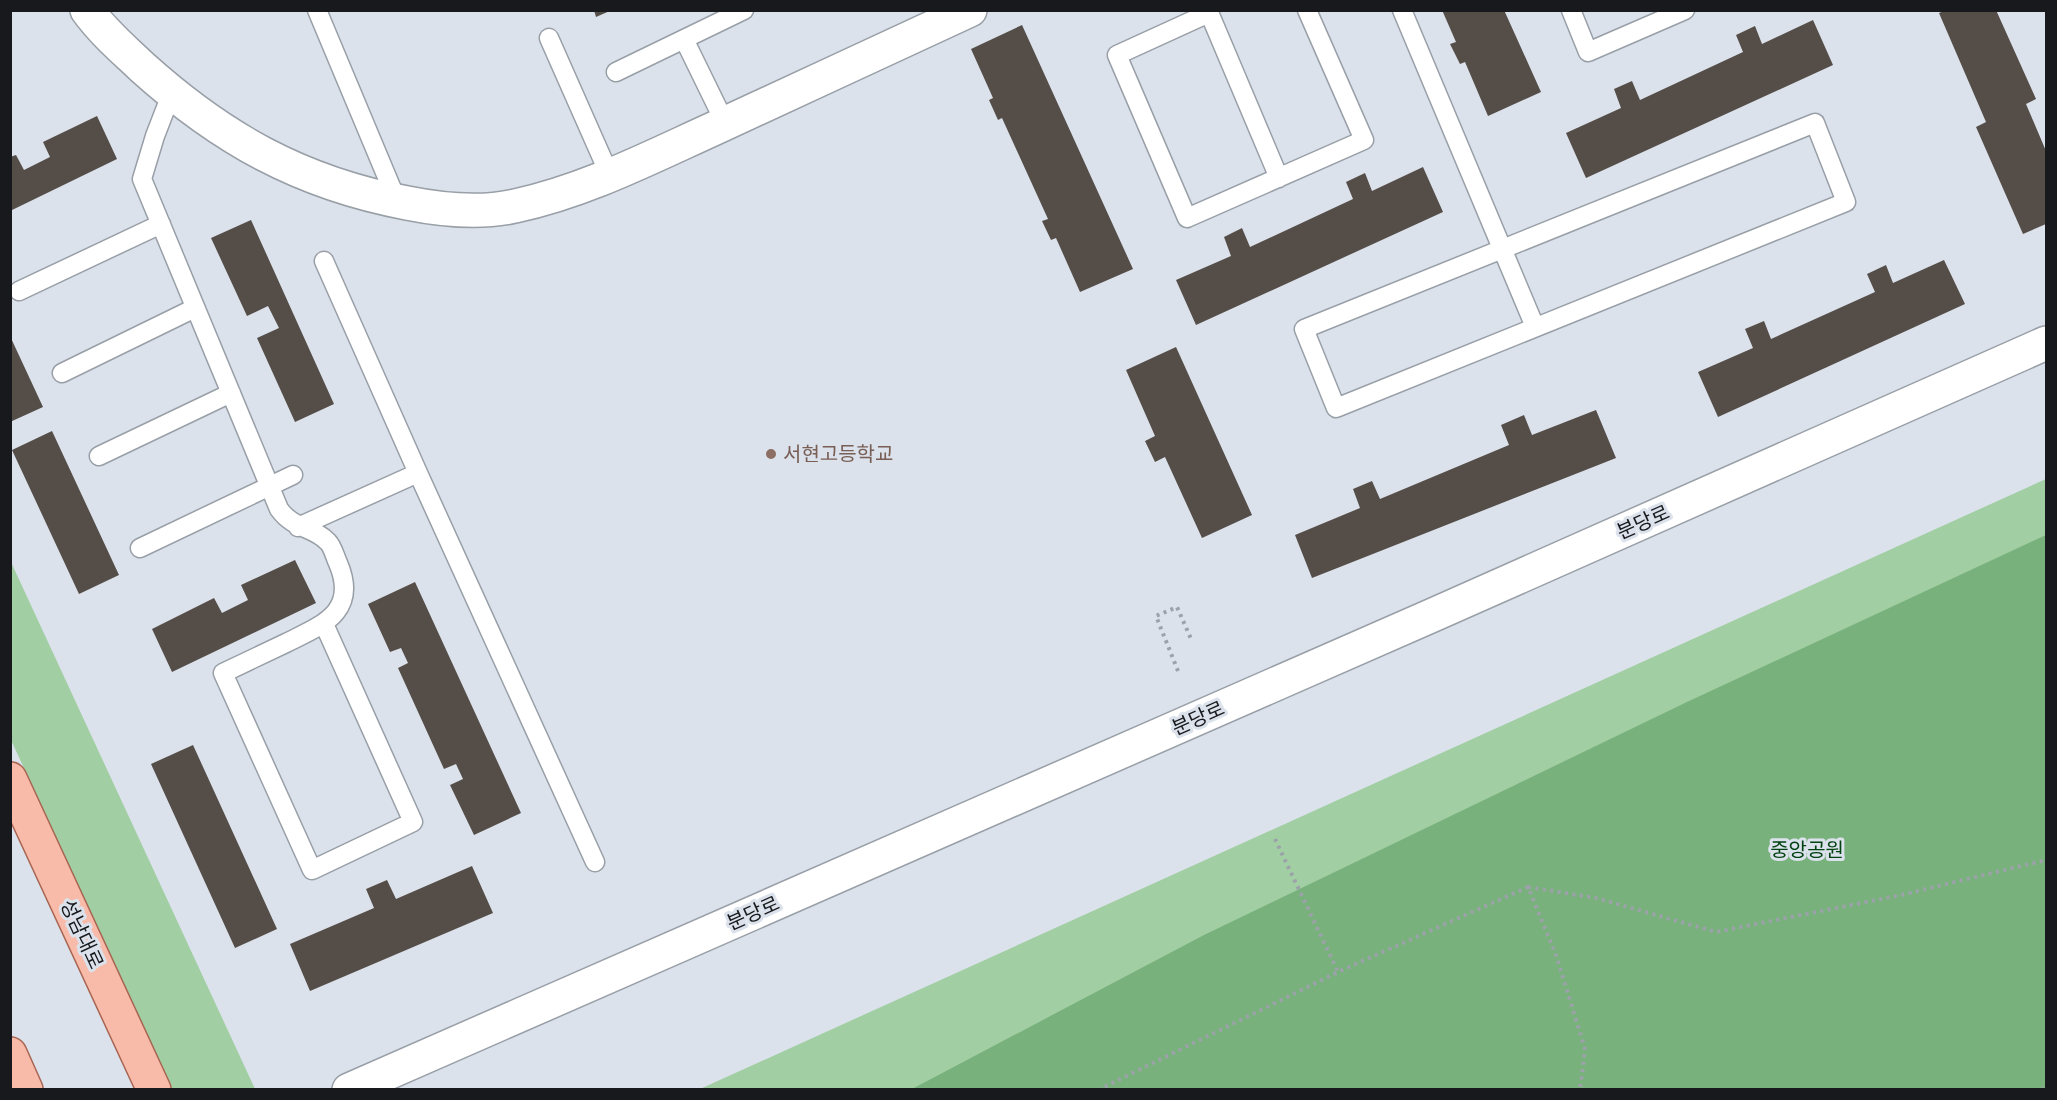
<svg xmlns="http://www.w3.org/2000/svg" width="2057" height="1100" font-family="'Space Grotesk','Noto Sans KR',sans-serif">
<rect width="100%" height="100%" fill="#dbe2eb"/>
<path fill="#a1cea2" d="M 2046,479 L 2046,1089 L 700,1089 Z
M 10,560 L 255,1089 L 172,1089 L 11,740 Z"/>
<path fill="#79b17d" d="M 2046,535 L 2046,1089 L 912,1089 L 1204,935 L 1687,702 Z"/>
<path fill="#554d48" d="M 594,10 L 612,10 L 596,17 Z
M 1442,10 L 1504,10 L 1541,92 L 1488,116 L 1465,62 L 1460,64 L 1450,44 L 1456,42 Z
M 1946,10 L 1996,10 L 2036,99 L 2026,104 L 2046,151 L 2046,224 L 2023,234 L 1976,127 L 1986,122 L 1939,13 Z
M 1813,20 L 1833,65 L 1586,178 L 1566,133 L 1621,108 L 1614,89 L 1632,81 L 1640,100 L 1743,52 L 1736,35 L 1755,26 L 1762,44 Z
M 1022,25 L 1133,269 L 1080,292 L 1056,238 L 1051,240 L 1042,221 L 1048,219 L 1002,118 L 998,120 L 989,100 L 993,98 L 971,49 Z
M 97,116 L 117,159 L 10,211 L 10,157 L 16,155 L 24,170 L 50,157 L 43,142 Z
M 1423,167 L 1443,212 L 1196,325 L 1176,280 L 1231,256 L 1224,237 L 1242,228 L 1250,247 L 1353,199 L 1346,182 L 1365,173 L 1372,191 Z
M 251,220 L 334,404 L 295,422 L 257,338 L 279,328 L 268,306 L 247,316 L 211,238 Z
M 1944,260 L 1965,304 L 1718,417 L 1698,372 L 1753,348 L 1745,329 L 1764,321 L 1771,339 L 1875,292 L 1867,274 L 1886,265 L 1893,283 Z
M 10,336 L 43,407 L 10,422 Z
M 1176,347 L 1252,515 L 1202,538 L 1165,457 L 1155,462 L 1145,441 L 1155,436 L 1126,370 Z
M 1596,410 L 1616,458 L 1312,578 L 1295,535 L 1360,508 L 1353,489 L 1372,481 L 1380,499 L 1509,445 L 1501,425 L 1524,415 L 1532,435 Z
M 52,431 L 119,575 L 79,594 L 12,450 Z
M 295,560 L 316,603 L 172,672 L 152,629 L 214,598 L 222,613 L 248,600 L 241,585 Z
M 415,582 L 521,813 L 474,835 L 450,785 L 463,779 L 456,764 L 444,769 L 398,668 L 408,663 L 401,648 L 390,652 L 368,604 Z
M 193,745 L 277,929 L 235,948 L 151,764 Z
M 472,866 L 493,913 L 310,991 L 290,944 L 374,908 L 366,889 L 387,880 L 396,899 Z"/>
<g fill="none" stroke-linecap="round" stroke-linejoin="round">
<g stroke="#999fa7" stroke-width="21">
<path id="lane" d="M 317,10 L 397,201
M 1208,10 L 1279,178
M 1402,10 L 1535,327
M 1571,10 L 1588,52 L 1685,10
M 1209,13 L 1117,55 L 1187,218 L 1364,140 L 1307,10
M 549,38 L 610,176
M 684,39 L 725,123
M 616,72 L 744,10
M 172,92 L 155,136 L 142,179 L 279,509 C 294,530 313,526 328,542 C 333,547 335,557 338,563 C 359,612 322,625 286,643 C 265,653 244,663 223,673 L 312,870 L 413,822 L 324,624
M 1815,123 L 1846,202 L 1336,408 L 1304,329 Z
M 324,261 L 418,473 L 595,862
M 19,291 L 161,224
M 62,373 L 195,308
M 99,456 L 231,393
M 298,527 L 418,473
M 140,548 L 293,475"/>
</g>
<g stroke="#999fa7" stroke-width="36">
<path id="street" d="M 87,10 C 103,32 123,49 142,67 C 222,139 301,183 407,203 C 442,210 480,214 515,206 C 585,191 649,158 713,129 C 799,89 884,50 970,10"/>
</g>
<g stroke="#999fa7" stroke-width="36">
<path id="secondary" d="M 349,1090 L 1433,615 L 2046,343"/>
</g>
<g stroke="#a76552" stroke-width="36">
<path id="primary" d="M 10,779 L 154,1090
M 10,1054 L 26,1090"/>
</g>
<path stroke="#9ca2a9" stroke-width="4" stroke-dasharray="3 4.5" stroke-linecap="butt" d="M 1178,671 L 1156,616 L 1177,607 L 1192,641
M 1275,839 L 1338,972 L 1528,887 L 1556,955 L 1585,1049 L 1580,1090
M 1528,887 L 1596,898 L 1716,932 L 1901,895 L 2046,860
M 1098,1090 L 1338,972
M 2042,1090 L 2046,1086"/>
<use href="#lane" stroke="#fff" stroke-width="18"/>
<use href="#street" stroke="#fff" stroke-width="33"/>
<use href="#secondary" stroke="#fff" stroke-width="33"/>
<use href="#primary" stroke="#f9bba9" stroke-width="33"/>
</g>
<circle fill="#8d6e63" stroke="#dbe2eb" stroke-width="2" cx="771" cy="454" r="6"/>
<g text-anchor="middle" stroke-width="6" stroke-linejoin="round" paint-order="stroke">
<g font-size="20" fill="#785e54" stroke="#dbe2eb" text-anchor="start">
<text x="783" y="461">서현고등학교</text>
</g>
<g font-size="20" fill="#17191c" stroke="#dbe2eb">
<text transform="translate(1643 522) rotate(-24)" y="7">분당로</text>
<text transform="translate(1198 718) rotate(-24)" y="7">분당로</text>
<text transform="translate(753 913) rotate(-24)" y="7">분당로</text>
<text transform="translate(82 934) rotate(65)" y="7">성남대로</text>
</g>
<g font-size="20" fill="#014210" stroke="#dbe2eb">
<text x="1807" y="857">중앙공원</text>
</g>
</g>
<rect width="2057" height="1100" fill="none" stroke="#17191c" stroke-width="24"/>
</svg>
